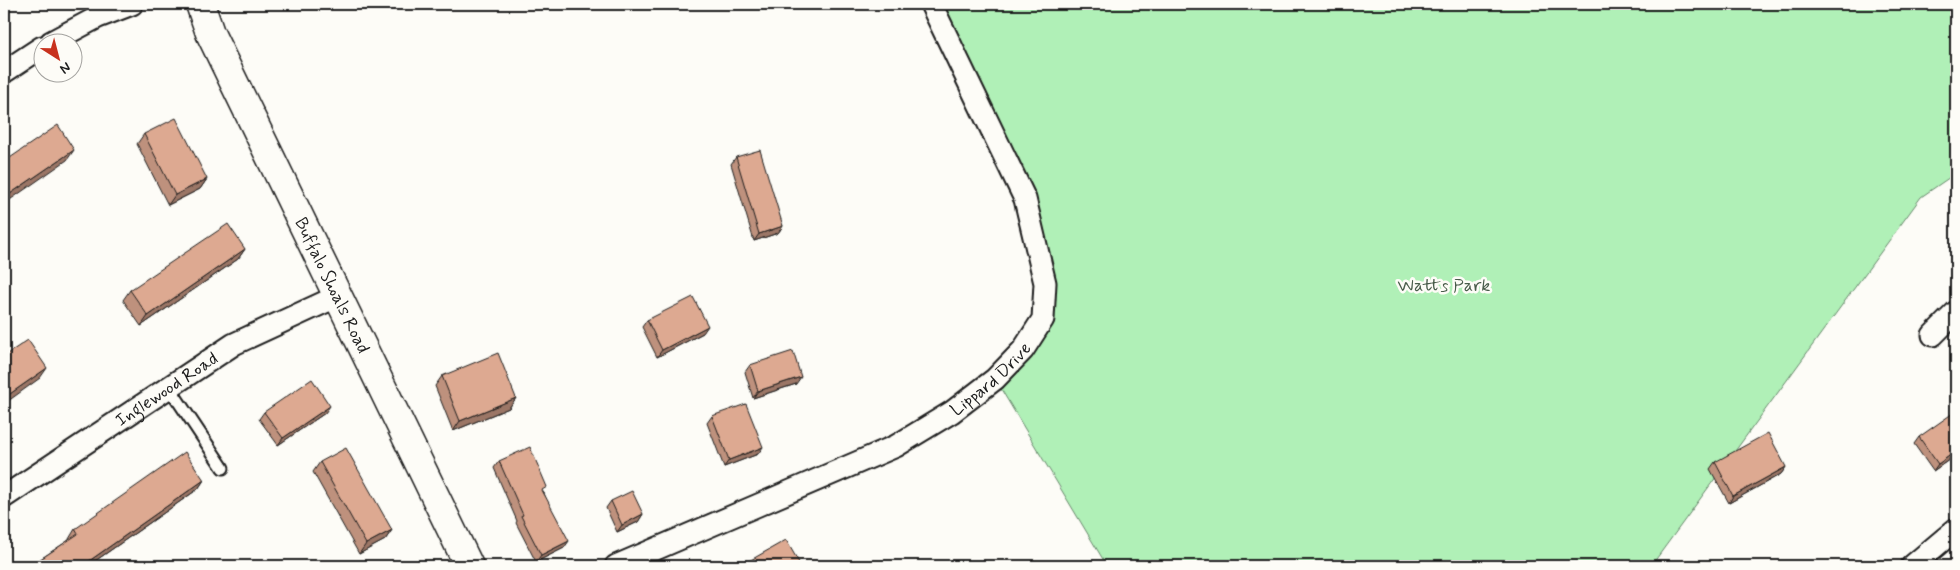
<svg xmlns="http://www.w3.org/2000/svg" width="1960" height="570" font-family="Mynerve,sans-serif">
<rect width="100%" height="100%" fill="#fdfcf7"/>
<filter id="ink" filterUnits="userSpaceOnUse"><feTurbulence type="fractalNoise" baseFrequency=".02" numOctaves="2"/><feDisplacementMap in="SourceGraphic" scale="10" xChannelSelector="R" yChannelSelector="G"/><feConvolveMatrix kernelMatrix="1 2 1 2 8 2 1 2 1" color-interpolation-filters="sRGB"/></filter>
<g filter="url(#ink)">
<path fill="#b0f0b7" stroke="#66866a" d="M 931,4 L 1956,4 L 1956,173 L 1921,197 L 1651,566 L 1107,566 L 995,379 L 1043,319 L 1039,250 Z"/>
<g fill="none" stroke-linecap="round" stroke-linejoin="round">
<g stroke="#1c1c1c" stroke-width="15">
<path id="lane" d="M 169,387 L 223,468"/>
</g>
<g stroke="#1c1c1c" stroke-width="25">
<g id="street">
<path d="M 51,42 L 98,17 L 132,4"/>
<path d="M 4,72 L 42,47"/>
<path d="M 1933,335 L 1956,312"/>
<path id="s1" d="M 4,497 L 234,344 L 338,296"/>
<path id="s2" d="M 616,566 L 896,446 L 952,412 L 995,379 L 1023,350 L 1043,319 L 1045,283 L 1025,199 L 931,4"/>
<path d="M 1912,566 L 1956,529"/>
</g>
</g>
<g stroke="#1c1c1c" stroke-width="31">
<g id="secondary">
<path id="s3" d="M 200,4 L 210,33 L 469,566"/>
</g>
</g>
<use href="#lane" stroke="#fdfcf7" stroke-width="11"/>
<use href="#street" stroke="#fdfcf7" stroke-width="21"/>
<use href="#secondary" stroke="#fdfcf7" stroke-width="28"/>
</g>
<path fill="#be917d" stroke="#1c1c1c" d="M 144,134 L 207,179 L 200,189 L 168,205 L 137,144 Z
M 736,157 L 783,226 L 778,233 L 754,241 L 731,164 Z
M 245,249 L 238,259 L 141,326 L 123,300 L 130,290 Z
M 647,320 L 703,333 L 657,357 L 642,327 Z
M 750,365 L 796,384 L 753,398 L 745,372 Z
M 442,376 L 516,398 L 509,408 L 453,431 L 435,386 Z
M 264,412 L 325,413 L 278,445 L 259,419 Z
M 712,416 L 758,454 L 724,467 L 707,423 Z
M 1919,437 L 1956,455 L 1933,471 L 1914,444 Z
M 499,461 L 544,493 L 564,548 L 536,562 L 516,523 L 517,521 L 494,468 Z
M 320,462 L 392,530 L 385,540 L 359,554 L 313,472 Z
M 1715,462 L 1786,467 L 1781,474 L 1729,503 L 1710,469 Z
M 204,480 L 198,489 L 88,566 L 30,566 L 69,540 L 69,539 L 75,529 Z
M 611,501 L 643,514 L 638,522 L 617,532 L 606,508 Z
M 749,561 L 801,566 L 745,566 Z"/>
<path fill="#9b7666" stroke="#1c1c1c" d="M 74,150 L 67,160 L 4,204 L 4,198 Z
M 207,179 L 200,189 L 168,205 L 175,195 Z
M 783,226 L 778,233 L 754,241 L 759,234 Z
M 245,249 L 238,259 L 141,326 L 148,316 Z
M 708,326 L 703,333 L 657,357 L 662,350 Z
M 47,368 L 40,378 L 4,404 L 4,398 Z
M 801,377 L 796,384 L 753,398 L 758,391 Z
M 516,398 L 509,408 L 453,431 L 460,421 Z
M 330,406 L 325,413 L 278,445 L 283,438 Z
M 763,447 L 758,454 L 724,467 L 729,460 Z
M 1956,451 L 1956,455 L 1933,471 L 1938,464 Z
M 1786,467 L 1781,474 L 1729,503 L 1733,496 Z
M 204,480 L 198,489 L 88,566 L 82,566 Z
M 643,514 L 638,522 L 617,532 L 622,525 Z
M 392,530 L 385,540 L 359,554 L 366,544 Z
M 569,541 L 564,548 L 536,562 L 541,555 Z"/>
<path fill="#dda991" stroke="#1c1c1c" d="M 176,118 L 207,179 L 175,195 L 144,134 Z
M 58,125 L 74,150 L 4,198 L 4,162 Z
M 760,150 L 783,226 L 759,234 L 736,157 Z
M 228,224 L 245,249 L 148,316 L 130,290 Z
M 693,297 L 708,326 L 662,350 L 647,320 Z
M 28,340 L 47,368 L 4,398 L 4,356 Z
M 793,351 L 801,377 L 758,391 L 750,365 Z
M 498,353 L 516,398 L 460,421 L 442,376 Z
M 312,379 L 330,406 L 283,438 L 264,412 Z
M 746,404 L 763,447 L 729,460 L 712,416 Z
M 1956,411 L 1956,451 L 1938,464 L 1919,437 Z
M 1768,433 L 1786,467 L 1733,496 L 1715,462 Z
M 530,447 L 547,487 L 542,490 L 569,541 L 541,555 L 521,516 L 523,515 L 499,461 Z
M 346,448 L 392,530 L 366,544 L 320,462 Z
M 185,452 L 204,480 L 82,566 L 30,566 L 78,534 L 75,529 Z
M 632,491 L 643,514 L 622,525 L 611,501 Z
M 786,540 L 801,566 L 751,566 L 749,561 Z"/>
</g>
<g text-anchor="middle" stroke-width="5" stroke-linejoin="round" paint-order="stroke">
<g font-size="18" fill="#485c4a" stroke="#fdfcf7">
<text x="1444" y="291">Watts Park</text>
</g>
<g font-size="18" fill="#1c1c1c" stroke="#fdfcf7">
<text dy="6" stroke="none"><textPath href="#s3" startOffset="311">Buffalo Shoals Road</textPath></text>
<text dy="6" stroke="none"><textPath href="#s2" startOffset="421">Lippard Drive</textPath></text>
<text dy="6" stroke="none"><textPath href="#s1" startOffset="195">Inglewood Road</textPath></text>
</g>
</g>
<rect width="1960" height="570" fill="none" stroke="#fdfcf7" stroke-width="20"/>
<rect x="10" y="10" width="1940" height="550" fill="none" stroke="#1c1c1c" stroke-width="2" filter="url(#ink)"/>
<g transform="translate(58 58) rotate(144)"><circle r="24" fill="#fdfcf7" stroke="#a3a29f"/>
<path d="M0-4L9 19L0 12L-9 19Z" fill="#c8321e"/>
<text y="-8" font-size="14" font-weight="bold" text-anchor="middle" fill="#1c1c1c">N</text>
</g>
</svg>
